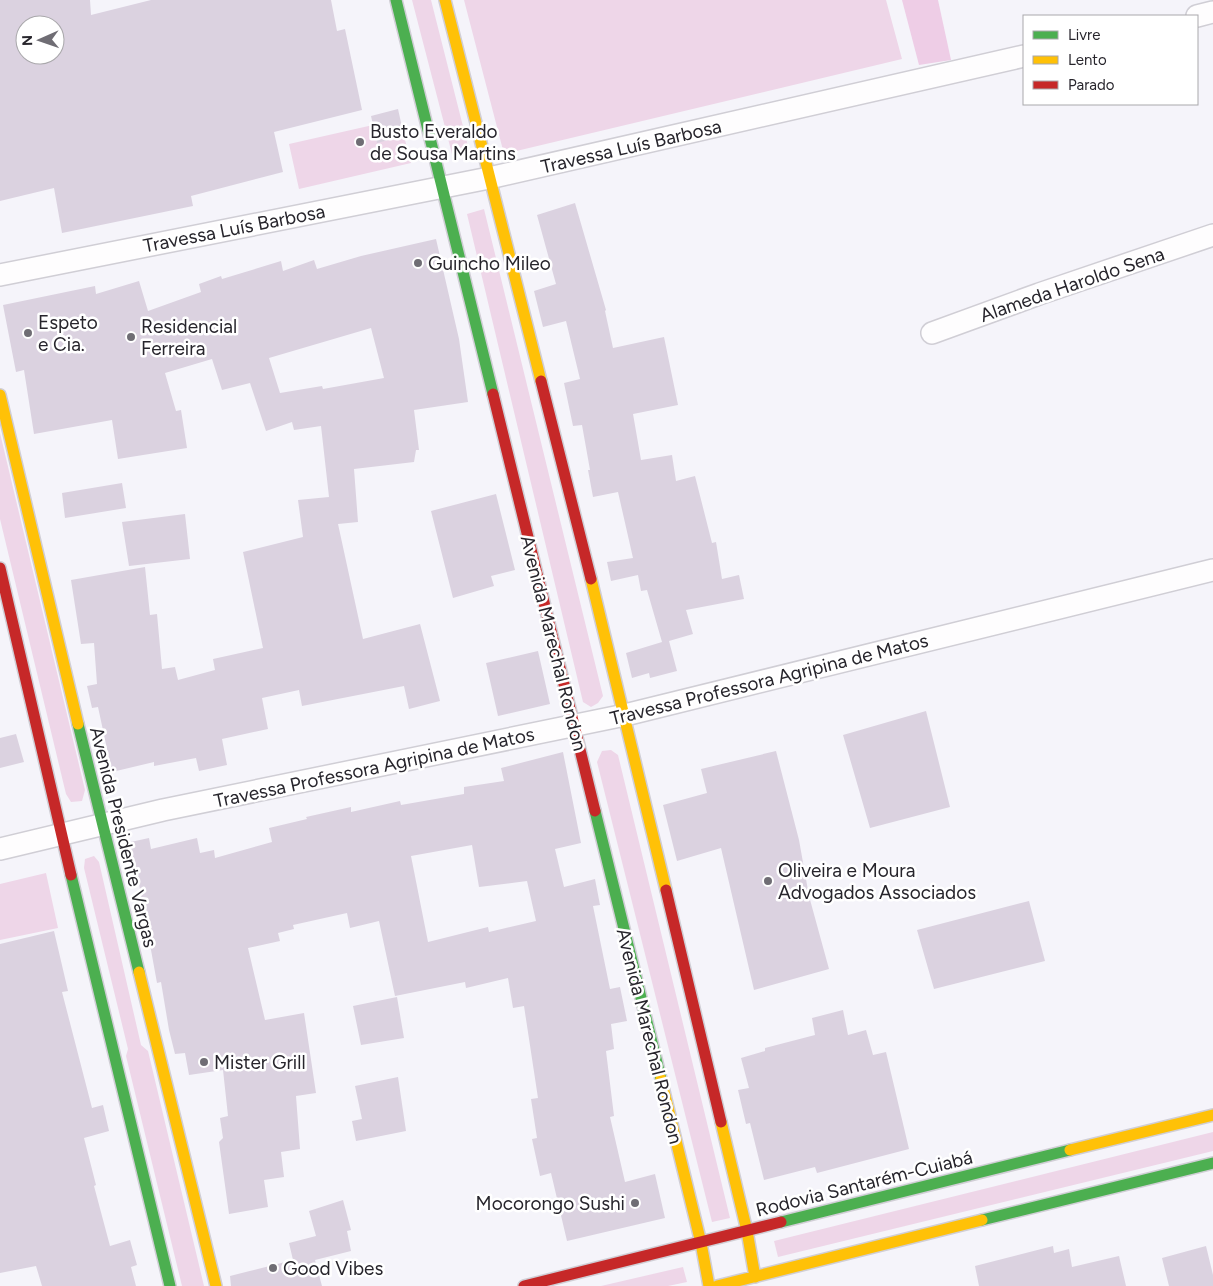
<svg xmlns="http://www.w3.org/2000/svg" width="1213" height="1286" font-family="Figtree,sans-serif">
<rect width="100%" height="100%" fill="#f5f4fa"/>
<path fill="#eed6e8" d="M 412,0 L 431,0 L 470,154 L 453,158 Z
M 464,0 L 886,0 L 902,59 L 504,154 Z
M 373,125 L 377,142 L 404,136 L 411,163 L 299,189 L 289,144 Z
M 484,209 L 603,696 L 598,703 L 591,707 L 583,702 L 467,214 Z
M 0,433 L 85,790 L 82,801 L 71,802 L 66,794 L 0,519 Z
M 611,750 L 618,755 L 730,1218 L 712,1222 L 597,762 L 602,751 Z
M 94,856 L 99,862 L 141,1045 L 148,1051 L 204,1286 L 182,1286 L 126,1056 L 128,1049 L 84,868 L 85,859 Z
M 46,873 L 58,928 L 0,940 L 0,884 Z
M 1213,1132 L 1213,1151 L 778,1257 L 774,1241 Z
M 683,1267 L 687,1282 L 668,1286 L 601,1286 Z"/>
<path fill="#eecde6" d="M 902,0 L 938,0 L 951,60 L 919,65 Z"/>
<path fill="#dbd2e0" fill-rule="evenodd" d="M 0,0 L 90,0 L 91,15 L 151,0 L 331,0 L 337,31 L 345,29 L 362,110 L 274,132 L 283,172 L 191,196 L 193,206 L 62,233 L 54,188 L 0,201 ZM 25,25 L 55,25 L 55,55 L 25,55 Z
M 398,109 L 404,136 L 377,143 L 371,116 Z
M 575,203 L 606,310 L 605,311 L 613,348 L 664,337 L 678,405 L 633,414 L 641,460 L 672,455 L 676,481 L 695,476 L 712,543 L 716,542 L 722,579 L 739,575 L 744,599 L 686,610 L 693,634 L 669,641 L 677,671 L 650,678 L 649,673 L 632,678 L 626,653 L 662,642 L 647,590 L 641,591 L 638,575 L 611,581 L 607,562 L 633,558 L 618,492 L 593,497 L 588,470 L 590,470 L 582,425 L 573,426 L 564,383 L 580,379 L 566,321 L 543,327 L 534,291 L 556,284 L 537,215 Z
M 436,239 L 459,339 L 468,402 L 414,410 L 419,450 L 416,450 L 414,462 L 354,469 L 358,522 L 338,524 L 363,639 L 420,624 L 440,701 L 409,709 L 404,686 L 302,706 L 299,690 L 262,698 L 268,729 L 222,739 L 227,765 L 199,771 L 196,758 L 154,766 L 154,762 L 112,772 L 98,707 L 92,708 L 87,686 L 97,684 L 94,643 L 81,644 L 71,580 L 145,567 L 150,615 L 157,614 L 162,669 L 175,667 L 178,680 L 215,670 L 213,659 L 263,648 L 243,552 L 303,537 L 298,500 L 329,497 L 321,426 L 294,430 L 292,422 L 266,431 L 250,383 L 222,390 L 212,359 L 165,373 L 176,411 L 181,410 L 187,448 L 118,459 L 112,420 L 34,434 L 24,370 L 16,372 L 3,305 L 95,286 L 96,294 L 139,281 L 148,311 L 201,292 L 199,284 L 221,276 L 222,279 L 281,261 L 283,271 L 314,260 L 317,269 L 361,256 ZM 371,328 L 384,378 L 323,389 L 322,386 L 280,393 L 269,358 Z
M 122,483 L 126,508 L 65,518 L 62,493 Z
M 496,494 L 515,570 L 491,576 L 494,586 L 453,598 L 431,511 Z
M 185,514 L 190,559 L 129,566 L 122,522 Z
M 538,651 L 550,704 L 498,716 L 486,663 Z
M 926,711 L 950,807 L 870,828 L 843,735 Z
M 16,734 L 24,762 L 0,768 L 0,738 Z
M 776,751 L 799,840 L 809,896 L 829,969 L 754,990 L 721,848 L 677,861 L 663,805 L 707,793 L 701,769 Z
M 563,752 L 581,843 L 555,849 L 564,887 L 595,879 L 600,905 L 593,906 L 610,989 L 620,987 L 627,1021 L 611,1024 L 614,1049 L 606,1051 L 614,1116 L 610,1117 L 625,1182 L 655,1174 L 665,1218 L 567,1241 L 551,1173 L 540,1176 L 532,1139 L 537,1138 L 531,1099 L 538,1098 L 524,1006 L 513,1008 L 508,978 L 466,988 L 465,982 L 395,996 L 379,921 L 350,928 L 347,913 L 293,925 L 294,929 L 278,933 L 280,941 L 248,948 L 265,1020 L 304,1013 L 316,1093 L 296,1096 L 300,1149 L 281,1152 L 284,1177 L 264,1180 L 268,1207 L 229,1214 L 219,1142 L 223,1138 L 220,1118 L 228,1116 L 223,1070 L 189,1075 L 185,1053 L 175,1054 L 169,1030 L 161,982 L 157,983 L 139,884 L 134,885 L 126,843 L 149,838 L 151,849 L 197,838 L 200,853 L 214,850 L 215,858 L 272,842 L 269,828 L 307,819 L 306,817 L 351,807 L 351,812 L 400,801 L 401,805 L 464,794 L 464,787 L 504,781 L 501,768 ZM 472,845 L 479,887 L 527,881 L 536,921 L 489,932 L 488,927 L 428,942 L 411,856 Z
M 1029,901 L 1045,961 L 934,989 L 917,930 Z
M 54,931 L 68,991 L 62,992 L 92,1108 L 103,1105 L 109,1131 L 84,1138 L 96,1185 L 94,1186 L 110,1246 L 130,1240 L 137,1265 L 131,1267 L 136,1286 L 42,1286 L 36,1266 L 0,1273 L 0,944 Z
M 397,997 L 404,1038 L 361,1045 L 353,1006 Z
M 843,1010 L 848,1035 L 866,1030 L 873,1055 L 886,1052 L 909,1149 L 817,1173 L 815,1167 L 764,1180 L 750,1123 L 746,1124 L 738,1090 L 749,1088 L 741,1058 L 765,1051 L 765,1048 L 815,1035 L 812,1018 Z
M 398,1077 L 406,1131 L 356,1141 L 352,1121 L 362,1119 L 355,1086 Z
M 343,1200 L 351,1230 L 347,1231 L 351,1251 L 315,1260 L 322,1286 L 231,1286 L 230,1276 L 293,1260 L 289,1243 L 316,1236 L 309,1211 Z
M 1053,1246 L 1054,1253 L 1069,1249 L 1072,1267 L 1119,1256 L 1126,1286 L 979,1286 L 975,1266 Z
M 1206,1246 L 1213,1275 L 1213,1286 L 1169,1286 L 1162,1258 Z"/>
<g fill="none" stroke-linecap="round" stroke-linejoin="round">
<g stroke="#d0ced5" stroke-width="24">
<path id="street" d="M 1197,16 L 1213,12
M 0,275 L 489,178 L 1024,56
M 932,333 L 1039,294 L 1213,235
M 0,849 L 163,810 L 625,715 L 1213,570"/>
</g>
<g stroke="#d0ced5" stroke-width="14">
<path id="fast" d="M 396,0 L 493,394
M 78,724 L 139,972
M 595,811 L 661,1079
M 71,875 L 170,1286
M 982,1220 L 1213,1163
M 781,1222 L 1070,1150"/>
</g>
<g stroke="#d0ced5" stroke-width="14">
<path id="slow" d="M 445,0 L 541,381
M 0,395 L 78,724
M 591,579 L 666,890
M 139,972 L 216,1286
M 661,1079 L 701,1243 L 709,1286
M 721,1122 L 747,1231 L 755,1277
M 1070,1150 L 1213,1115
M 717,1286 L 982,1220"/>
</g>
<g stroke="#d0ced5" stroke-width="14">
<path id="jam" d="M 541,381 L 591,579
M 493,394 L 595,811
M 0,568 L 71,875
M 666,890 L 721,1122
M 524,1286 L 781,1222"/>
</g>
<use href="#street" stroke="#fefdfe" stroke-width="21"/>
<use href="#fast" stroke="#4caf50" stroke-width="11"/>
<use href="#slow" stroke="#ffc107" stroke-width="11"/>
<use href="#jam" stroke="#c62828" stroke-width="11"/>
</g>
<g fill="#6f6d74" stroke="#fff" stroke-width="2">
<circle cx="360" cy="142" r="5"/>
<circle cx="418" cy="263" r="5"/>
<circle cx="28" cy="333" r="5"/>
<circle cx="131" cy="337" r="5"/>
<circle cx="768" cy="881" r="5"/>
<circle cx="204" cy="1062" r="5"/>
<circle cx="635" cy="1203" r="5"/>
<circle cx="273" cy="1268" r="5"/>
</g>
<g text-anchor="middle" stroke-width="5" stroke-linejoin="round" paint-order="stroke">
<g font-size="19" fill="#27252c" stroke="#fff" text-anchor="start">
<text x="370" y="138">Busto Everaldo<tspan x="370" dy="22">de Sousa Martins</tspan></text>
<text x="428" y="270">Guincho Mileo</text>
<text x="38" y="329">Espeto<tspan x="38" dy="22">e Cia.</tspan></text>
<text x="141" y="333">Residencial<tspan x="141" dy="22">Ferreira</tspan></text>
<text x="778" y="877">Oliveira e Moura<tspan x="778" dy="22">Advogados Associados</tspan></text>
<text x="214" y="1069">Mister Grill</text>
<text x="625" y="1210" text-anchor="end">Mocorongo Sushi</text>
<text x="283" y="1275">Good Vibes</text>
</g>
<g font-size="19" fill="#27252c" stroke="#fff">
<text transform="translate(631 146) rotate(-13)" y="7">Travessa Luís Barbosa</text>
<text transform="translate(234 228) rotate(-11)" y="7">Travessa Luís Barbosa</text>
<text transform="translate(1072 284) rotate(-19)" y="7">Alameda Haroldo Sena</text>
<text transform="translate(554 643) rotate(76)" y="7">Avenida Marechal Rondon</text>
<text transform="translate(769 679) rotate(-14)" y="7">Travessa Professora Agripina de Matos</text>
<text transform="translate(374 767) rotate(-12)" y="7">Travessa Professora Agripina de Matos</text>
<text transform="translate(124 837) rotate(76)" y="7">Avenida Presidente Vargas</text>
<text transform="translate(650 1036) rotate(76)" y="7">Avenida Marechal Rondon</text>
<text transform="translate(864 1183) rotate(-14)" y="7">Rodovia Santarém-Cuiabá</text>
</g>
</g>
<rect x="1023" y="15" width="175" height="90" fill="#ffffff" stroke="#a9a8ab"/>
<rect x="1033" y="31" width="25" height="8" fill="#4caf50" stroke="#a9a8ab"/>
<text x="1068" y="40" font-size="15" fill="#27252c">Livre</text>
<rect x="1033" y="56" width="25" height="8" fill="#ffc107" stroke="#a9a8ab"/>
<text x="1068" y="65" font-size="15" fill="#27252c">Lento</text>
<rect x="1033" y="81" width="25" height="8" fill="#c62828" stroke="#a9a8ab"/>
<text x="1068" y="90" font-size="15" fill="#27252c">Parado</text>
<g transform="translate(40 40) rotate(268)"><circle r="24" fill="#ffffff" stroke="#a9a8ab"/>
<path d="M0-4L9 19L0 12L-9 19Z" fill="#6f6d74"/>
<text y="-8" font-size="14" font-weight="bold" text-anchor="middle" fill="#27252c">N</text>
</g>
</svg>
